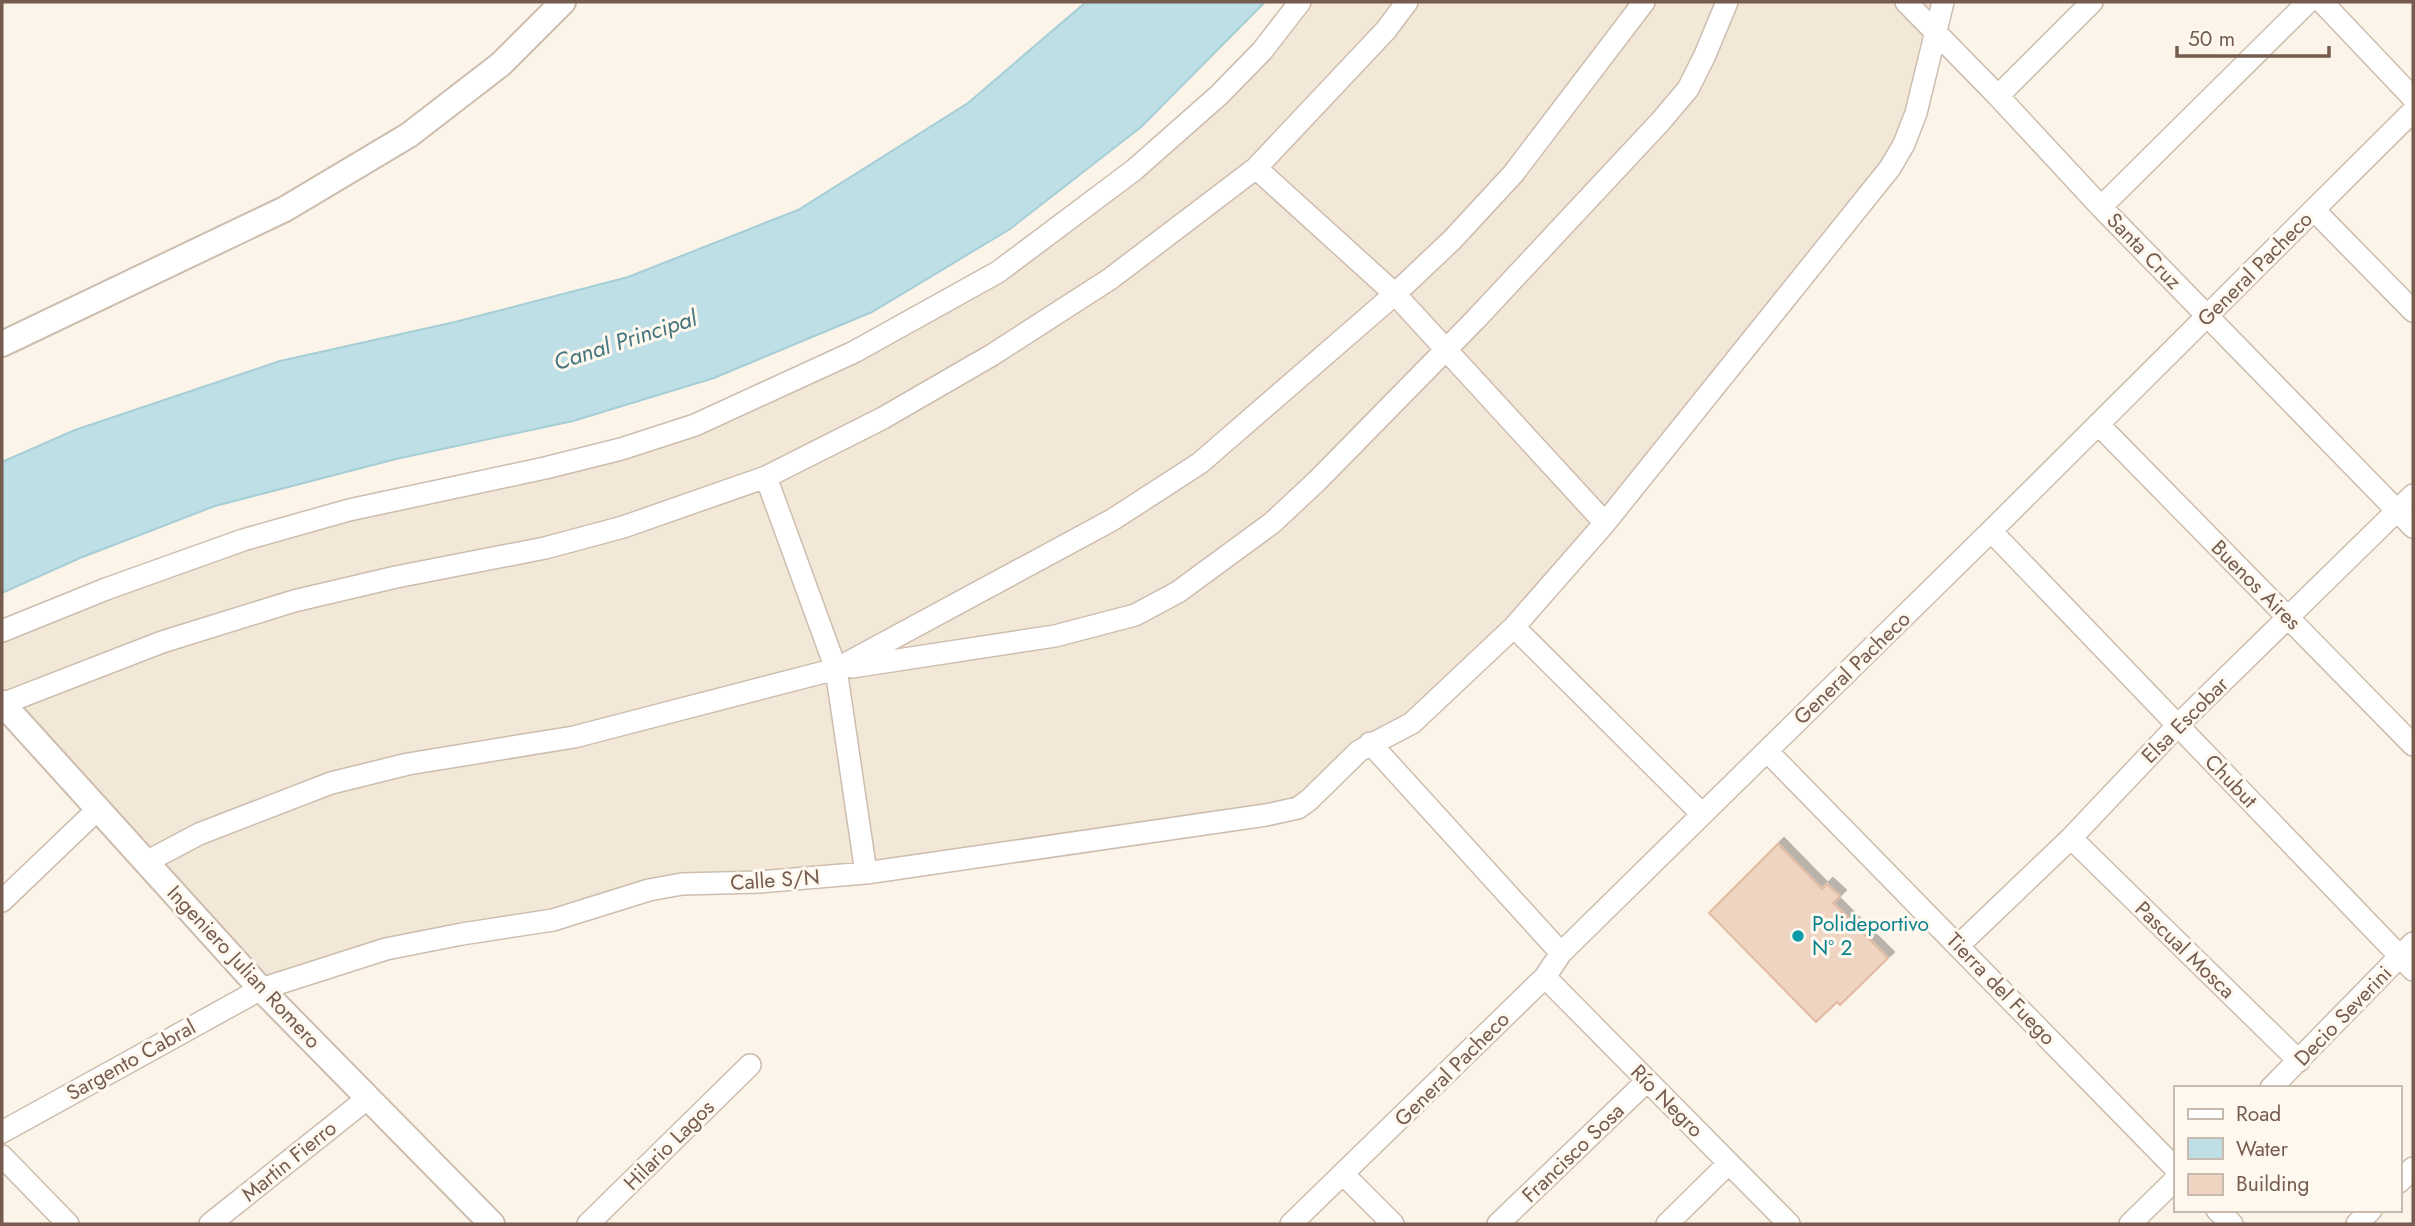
<svg xmlns="http://www.w3.org/2000/svg" width="2415" height="1226" font-family="Jost,sans-serif">
<defs>
<filter id="shadow"><feDropShadow dx="6" dy="-6" stdDeviation="0" flood-color="#0004"/></filter>
</defs>
<rect width="100%" height="100%" fill="#fcf4e9"/>
<path fill="#f3e7d8" d="M 1300,2 L 1943,2 L 1904,144 L 1514,627 L 1309,800 L 1266,815 L 682,884 L 261,989 L 2,703 L 2,631 L 167,567 L 695,425 L 998,272 L 1134,170 Z"/>
<path fill="#bedfe5" stroke="#a5ced6" stroke-width="2" d="M 1086,2 L 1265,2 L 1141,127 L 1010,229 L 872,312 L 714,378 L 573,421 L 396,459 L 215,506 L 80,558 L 2,593 L 2,462 L 75,430 L 280,361 L 455,322 L 628,277 L 798,210 L 968,103 Z"/>
<path fill="#f0d4c2" stroke="#e2bba3" stroke-width="2" filter="url(#shadow)" d="M 1778,844 L 1822,889 L 1827,884 L 1840,896 L 1833,903 L 1888,958 L 1840,1005 L 1837,1002 L 1816,1022 L 1709,913 Z"/>
<g fill="none" stroke-linecap="round" stroke-linejoin="round">
<g stroke="#cdbdaf" stroke-width="24">
<path id="minor" d="M 1906,2 L 1998,96 L 2101,207 L 2413,527
M 2322,2 L 2413,98
M 1998,96 L 2092,2
M 1256,168 L 1386,30 L 1407,2
M 2101,207 L 2308,2
M 2314,210 L 2413,311
M 2098,424 L 2413,745
M 766,477 L 836,669 L 866,873
M 1991,531 L 2413,970
M 1514,627 L 1701,813
M 2,631 L 106,589 L 243,540 L 349,510 L 545,468 L 621,449 L 695,425 L 854,352 L 998,272 L 1134,170 L 1219,95 L 1262,51 L 1300,2
M 852,667 L 1055,636 L 1135,615 L 1178,592 L 1272,523 L 1317,481 L 1476,319 L 1660,122 L 1688,89 L 1705,55 L 1727,2
M 2,704 L 162,642 L 294,601 L 396,577 L 545,548 L 623,527 L 766,477 L 883,418 L 992,355 L 1110,279 L 1256,168 L 1395,294 L 1605,523
M 1370,743 L 1561,953
M 1767,751 L 2175,1168
M 2071,838 L 2299,1061
M 146,862 L 199,834 L 331,783 L 408,764 L 574,737 L 836,669 L 1112,520 L 1200,463 L 1395,294 L 1453,239 L 1513,174 L 1644,2
M 2,901 L 98,809
M 1958,946 L 2071,838 L 2178,725 L 2413,495
M 1545,977 L 1789,1224
M 2271,1088 L 2413,943
M 2,1132 L 261,989 L 386,949 L 462,934 L 553,920 L 649,890 L 682,884 L 760,882 L 866,873 L 1266,815 L 1298,808 L 1309,800 L 1359,751 L 1412,723 L 1514,627 L 1605,523 L 1890,168 L 1904,144 L 1916,113 L 1943,2
M 2,1156 L 68,1224
M 1344,1175 L 1393,1224
M 2399,1182 L 2413,1168
M 2217,1210 L 2232,1224
M 210,1224 L 368,1098
M 588,1224 L 750,1065
M 1291,1224 L 1545,977 L 1561,953 L 1991,531 L 2413,111
M 1498,1224 L 1647,1081
M 1667,1224 L 1729,1163
M 2130,1224 L 2175,1180
M 2357,1224 L 2371,1210"/>
</g>
<g stroke="#cdbdaf" stroke-width="28">
<path id="tertiary" d="M 2,344 L 285,209 L 409,135 L 501,64 L 563,2
M 2,703 L 261,989 L 492,1224"/>
</g>
<use href="#minor" stroke="#fff" stroke-width="21"/>
<use href="#tertiary" stroke="#fff" stroke-width="24"/>
</g>
<circle fill="#0f9aa8" stroke="#fef8ef" stroke-width="2.5" cx="1798" cy="936" r="7"/>
<g text-anchor="middle" stroke-width="6" stroke-linejoin="round" paint-order="stroke">
<g font-size="21" fill="#755c4e" stroke="#fef8ef">
<text transform="translate(2144 251) rotate(46)" y="7">Santa Cruz</text>
<text transform="translate(2255 269) rotate(-45)" y="7">General Pacheco</text>
<text transform="translate(2256 585) rotate(45)" y="7">Buenos Aires</text>
<text transform="translate(1852 668) rotate(-44)" y="7">General Pacheco</text>
<text transform="translate(2185 720) rotate(-45)" y="7">Elsa Escobar</text>
<text transform="translate(2231 781) rotate(46)" y="7">Chubut</text>
<text transform="translate(775 880) rotate(-4)" y="7">Calle S/N</text>
<text transform="translate(2185 950) rotate(44)" y="7">Pascual Mosca</text>
<text transform="translate(244 967) rotate(47)" y="7">Ingeniero Julian Romero</text>
<text transform="translate(2001 989) rotate(46)" y="7">Tierra del Fuego</text>
<text transform="translate(2343 1016) rotate(-46)" y="7">Decio Severini</text>
<text transform="translate(131 1060) rotate(-29)" y="7">Sargento Cabral</text>
<text transform="translate(1452 1069) rotate(-45)" y="7">General Pacheco</text>
<text transform="translate(1667 1101) rotate(45)" y="7">Río Negro</text>
<text transform="translate(669 1145) rotate(-45)" y="7">Hilario Lagos</text>
<text transform="translate(1573 1153) rotate(-44)" y="7">Francisco Sosa</text>
<text transform="translate(289 1161) rotate(-39)" y="7">Martin Fierro</text>
</g>
<g font-size="21" fill="#0d838f" stroke="#fef8ef" text-anchor="start">
<text x="1812" y="931">Polideportivo<tspan x="1812" dy="24">Nº 2</tspan></text>
</g>
<g font-size="23" font-style="italic" fill="#457680" stroke="#fef8ef">
<text transform="translate(625 340) rotate(-18)" y="8">Canal Principal</text>
</g>
</g>
<rect width="2415" height="1226" fill="none" stroke="#755c4e" stroke-width="7"/>
<rect x="2174" y="1086" width="228" height="126" fill="#fef8ef" stroke="#c7baaf" stroke-width="2"/>
<rect x="2188" y="1109" width="35" height="10" fill="#ffffff" stroke="#c7baaf" stroke-width="2"/>
<text x="2236" y="1121" font-size="21" fill="#755c4e">Road</text>
<rect x="2188" y="1138" width="35" height="21" fill="#bedfe5" stroke="#c7baaf" stroke-width="2"/>
<text x="2236" y="1156" font-size="21" fill="#755c4e">Water</text>
<rect x="2188" y="1174" width="35" height="21" fill="#f0d4c2" stroke="#c7baaf" stroke-width="2"/>
<text x="2236" y="1191" font-size="21" fill="#755c4e">Building</text>
<path d="M2177 46v10h152v-10" fill="none" stroke="#755c4e" stroke-width="3.5"/>
<text x="2188" y="46" font-size="21" fill="#755c4e" stroke="#fef8ef" stroke-width="5" paint-order="stroke">50 m</text>
</svg>
